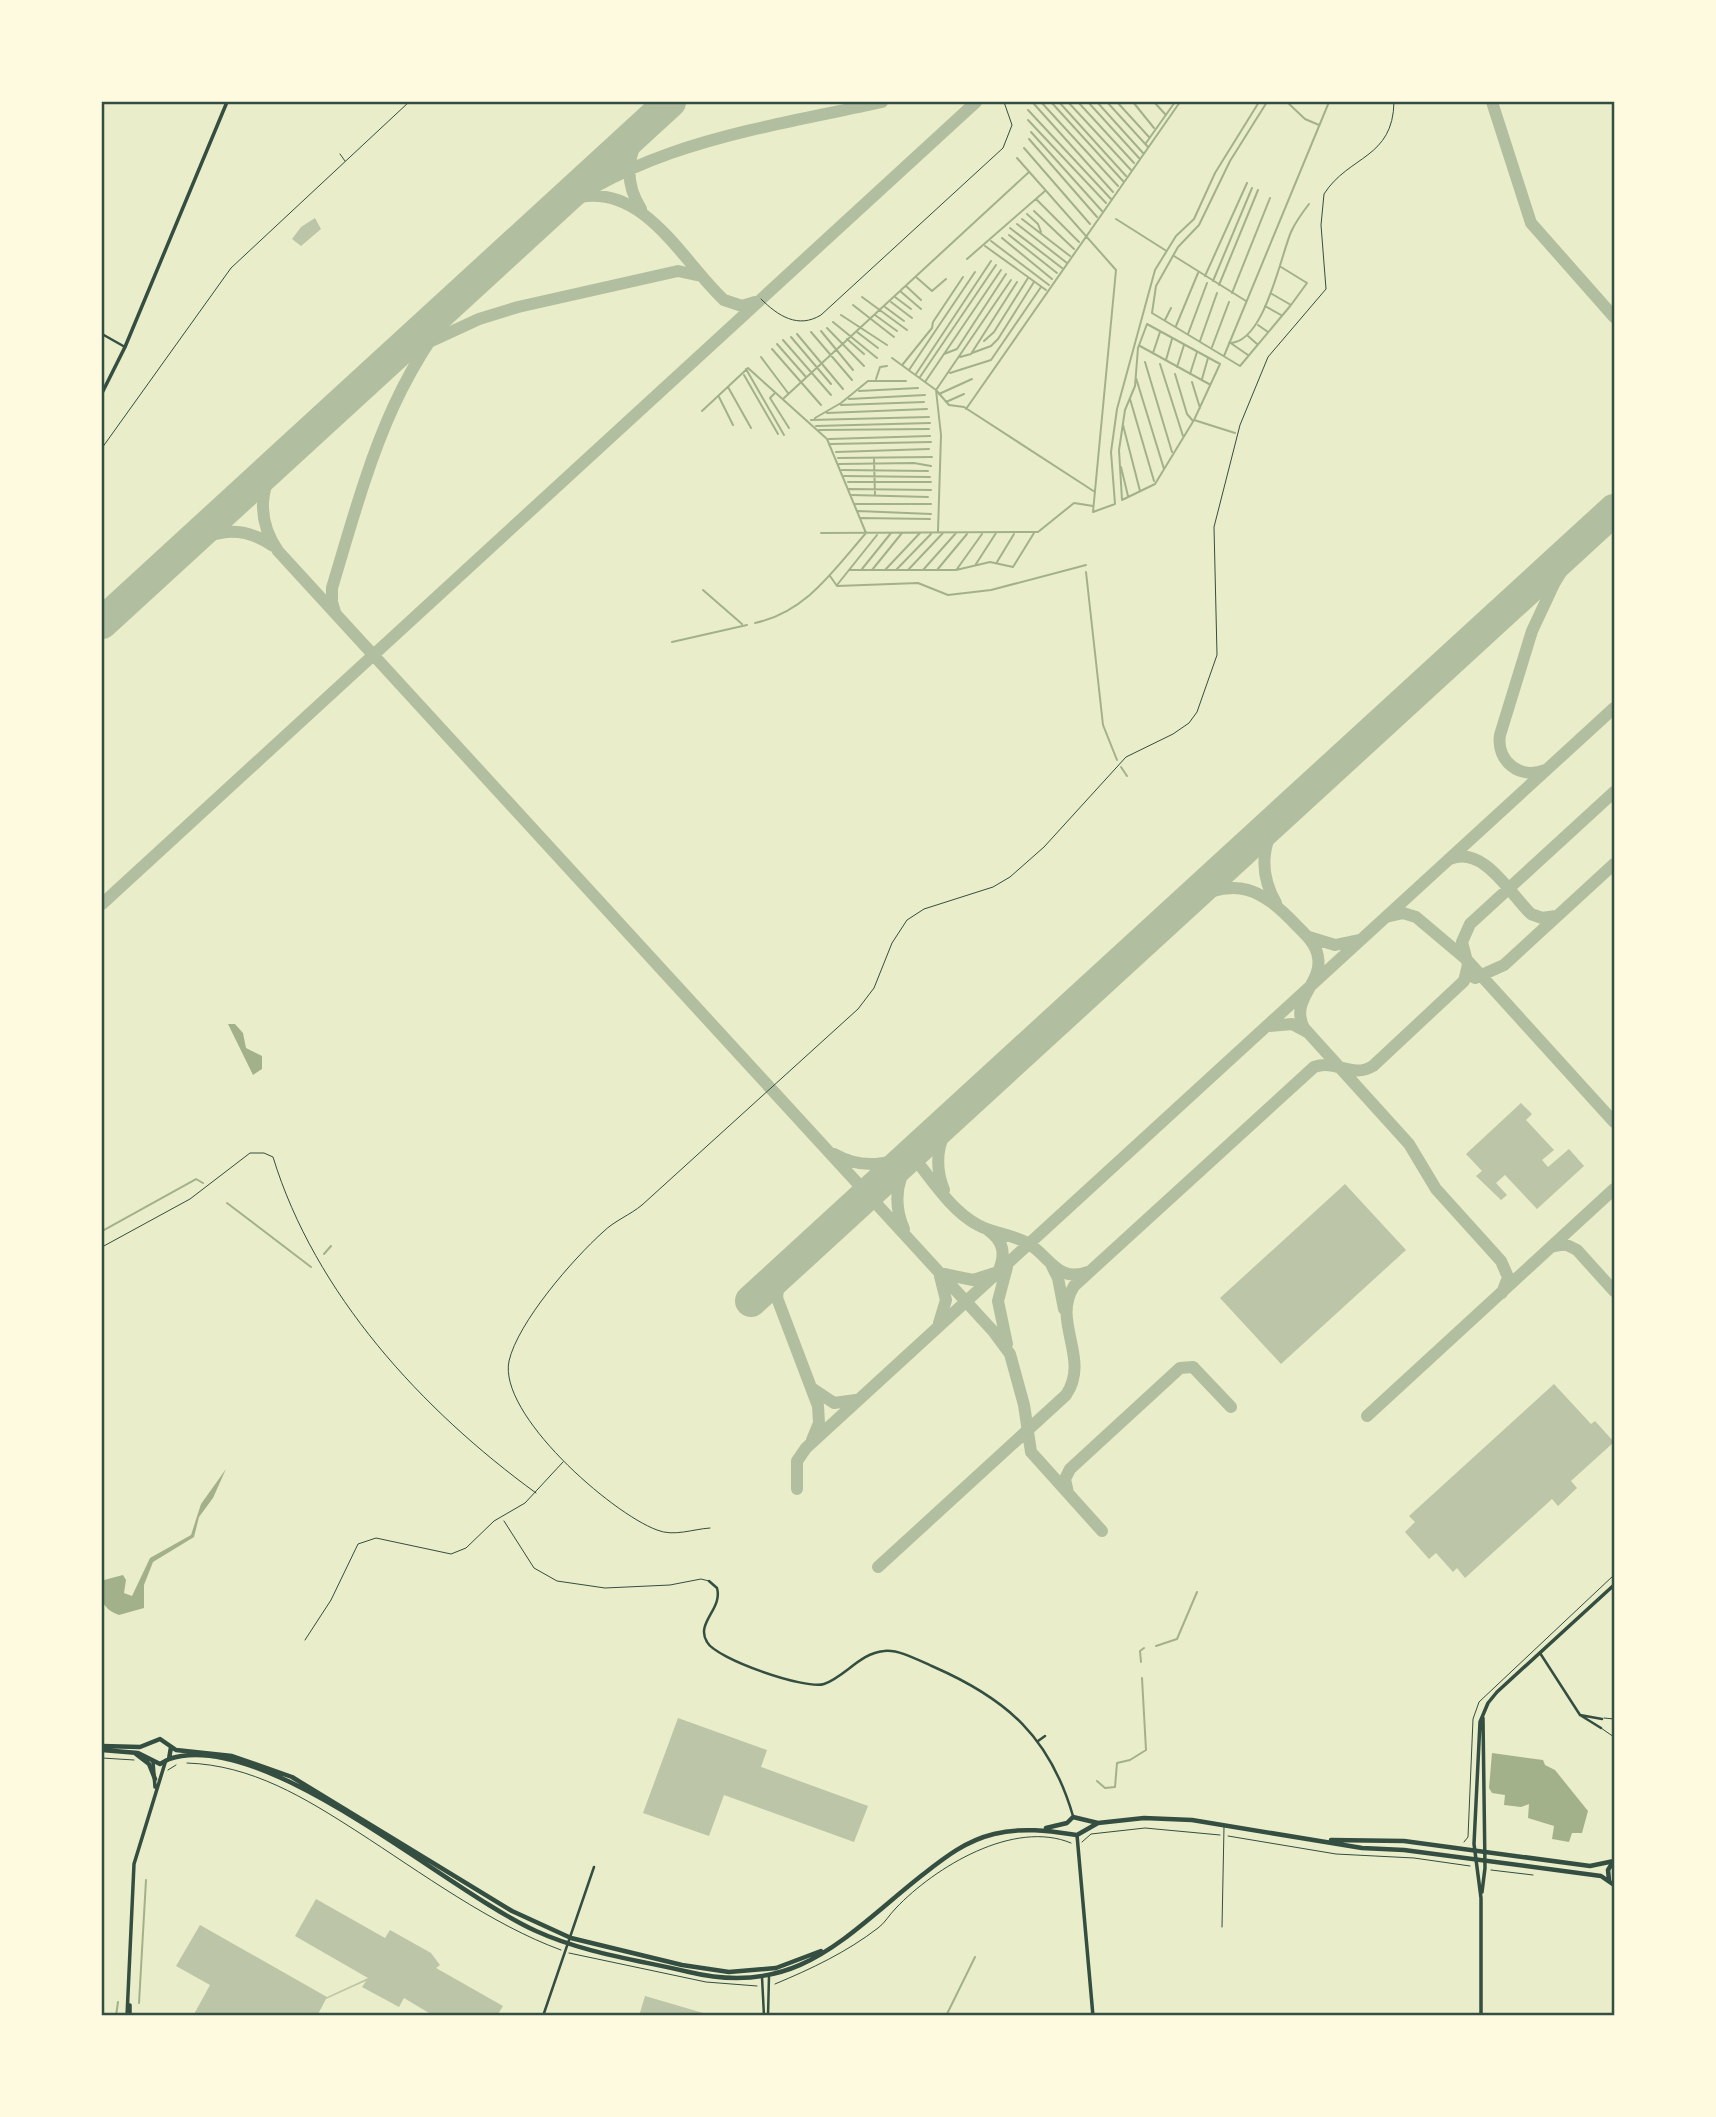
<svg xmlns="http://www.w3.org/2000/svg" width="1716" height="2117" font-family="'Golos Text',sans-serif">
<rect width="100%" height="100%" fill="#e9edc9"/>
<path fill="#a3b18a" d="M 228,1024 L 235,1024 L 243,1033 L 246,1048 L 262,1056 L 262,1069 L 253,1075 Z
M 226,1469 L 213,1498 L 199,1517 L 194,1537 L 153,1562 L 144,1585 L 144,1608 L 119,1615 C 102,1609 97,1596 104,1580 L 123,1575 L 126,1580 L 124,1593 L 132,1596 L 150,1558 L 191,1535 L 201,1504 Z
M 1492,1753 L 1543,1760 L 1545,1765 L 1555,1770 L 1588,1811 L 1582,1833 L 1572,1833 L 1569,1842 L 1552,1839 L 1554,1826 L 1528,1818 L 1529,1804 L 1521,1807 L 1504,1805 L 1505,1795 L 1492,1793 L 1489,1788 Z"/>
<g fill="none" stroke-linecap="round" stroke-linejoin="round">
<path stroke="#a3b18a" stroke-width="2" d="M 1041,102 L 1118,186
M 1051,102 L 1123,181
M 1059,102 L 1126,176
M 1068,102 L 1131,170
M 1078,102 L 1134,163
M 1088,102 L 1139,158
M 1097,102 L 1143,153
M 1107,102 L 1148,147
M 1117,102 L 1149,137
M 1133,102 L 1154,128
M 1154,102 L 1165,114
M 1267,102 L 1230,161 L 1199,225 L 1178,247 L 1156,286 L 1152,313 L 1240,366 L 1291,305
M 1287,102 L 1305,119 L 1319,125
M 1034,104 L 1113,192
M 1028,110 L 1111,199
M 1028,120 L 1106,203
M 1031,132 L 1102,211
M 1029,139 L 1097,217
M 1146,143 L 1175,102
M 1024,148 L 1090,224
M 1017,158 L 1116,270 L 1093,512 L 1115,504 L 1111,452 L 1117,409 L 1155,270 L 1176,236 L 1194,219 L 1215,173 L 1259,102
M 1036,199 L 1079,242
M 1034,211 L 1074,249
M 1027,214 L 1038,224 L 1041,232
M 1022,219 L 1070,256
M 1116,219 L 1165,250
M 1017,224 L 1067,263
M 1010,228 L 1062,268
M 1009,235 L 1057,273
M 1002,238 L 1052,279
M 991,241 L 1049,285
M 985,246 L 1046,290
M 1174,256 L 1246,301
M 967,259 L 1045,191
M 1205,276 L 1247,183
M 916,277 L 932,291 L 946,279
M 1213,281 L 1252,188
M 1219,285 L 1258,190
M 906,286 L 921,300
M 900,291 L 921,309
M 1232,293 L 1270,198
M 1272,294 L 1291,305 L 1307,283 L 1281,267
M 862,297 L 907,330
M 895,297 L 911,309
M 891,302 L 912,318
M 853,305 L 894,337
M 1265,306 L 1281,315
M 885,307 L 904,321
M 841,315 L 887,345
M 875,315 L 897,331
M 1165,320 L 1171,308
M 833,322 L 877,358
M 1258,325 L 1268,332
M 1176,326 L 1198,273
M 827,328 L 864,366
M 821,331 L 853,370
M 811,332 L 852,380
M 857,332 L 878,348
M 797,334 L 843,389
M 1188,334 L 1207,283
M 1248,336 L 1257,344
M 791,337 L 831,384
M 847,339 L 864,354
M 783,340 L 831,395
M 984,341 L 994,332 L 1028,278
M 1200,341 L 1217,293
M 1229,343 C 1264,344 1280,258 1291,232 C 1296,221 1302,213 1309,204
M 777,344 L 806,377
M 1232,344 L 1248,355
M 1140,346 L 1209,384
M 1212,347 L 1229,302
M 772,349 L 821,405
M 972,353 L 991,346 L 998,339 L 1034,282
M 1153,353 L 1160,332
M 944,354 L 957,349 L 1006,274
M 1224,356 L 1329,102
M 761,357 L 788,393
M 960,357 L 971,354 L 1017,282
M 892,358 L 936,390 L 949,405 L 964,407 L 1095,492
M 1166,360 L 1172,339
M 1145,362 L 1172,452
M 903,364 L 932,328 L 933,322 L 963,277
M 1160,364 L 1183,436
M 1177,367 L 1184,345
M 746,369 L 784,435
M 909,370 L 975,272
M 950,373 L 991,360 L 1041,287
M 916,374 L 991,261
M 1175,374 L 1187,414 L 1193,421
M 1190,374 L 1197,352
M 744,375 L 778,434
M 920,377 L 996,265
M 1136,378 L 1164,469
M 876,379 L 880,367 L 887,366
M 1202,379 L 1208,358
M 925,382 L 1001,270
M 1192,382 L 1200,408
M 728,387 L 751,428
M 859,391 L 918,388
M 774,394 L 770,398 L 789,428
M 939,394 L 972,379
M 719,397 L 733,425
M 784,398 L 1029,172
M 849,399 L 925,395
M 1130,399 L 1154,481
M 946,402 L 964,394
M 841,405 L 924,402
M 966,409 L 1180,102
M 702,411 L 748,368 L 827,439 L 866,533 C 833,571 806,612 755,623
M 827,413 L 927,409
M 815,418 L 841,403 L 868,381 L 906,381
M 811,420 L 929,417
M 1194,420 L 1220,364 L 1147,324 L 1138,348 L 1135,386 L 1125,410 L 1119,450 L 1122,500 L 1155,484 L 1194,420 L 1235,433
M 1123,425 L 1140,491
M 816,426 L 930,423
M 819,430 L 929,429
M 829,439 L 930,436
M 831,444 L 931,442
M 836,452 L 929,449
M 838,458 L 932,457
M 874,458 L 875,495
M 839,464 L 914,463 L 931,466
M 1121,467 L 1128,496
M 842,470 L 928,471
M 844,476 L 930,477
M 848,482 L 931,482
M 849,489 L 931,490
M 852,495 L 928,497
M 855,504 L 931,504
M 858,511 L 931,514
M 861,518 L 930,519
M 938,531 L 941,435 L 936,390 L 1011,280
M 821,533 L 1038,532 L 1074,503 L 1093,506
M 997,562 L 1014,534
M 976,564 L 996,533
M 862,569 L 891,533
M 957,569 L 982,534
M 849,570 L 956,570 L 990,562 L 1013,567 L 1034,533
M 872,570 L 902,533
M 885,570 L 920,533
M 896,570 L 931,534
M 908,570 L 943,533
M 923,570 L 956,533
M 937,570 L 967,534
M 1086,572 L 1103,725 L 1117,760
M 830,576 L 837,586 L 918,583 L 948,595 L 991,590 L 1086,565
M 837,585 L 877,535
M 703,590 L 742,624
M 672,642 L 747,625
M 1121,767 L 1127,776
M 227,1203 L 311,1267
M 102,1231 L 196,1179 L 203,1183
M 324,1254 L 331,1246
M 1156,1646 L 1177,1639 L 1197,1592
M 1141,1662 L 1140,1651 L 1144,1648
M 1097,1781 L 1105,1788 L 1115,1787 L 1117,1763 L 1130,1760 L 1146,1750 L 1142,1678
M 139,2003 L 146,1880
M 116,2016 L 118,2002
M 946,2016 L 975,1957"/>
<path stroke="#b2bea0" stroke-width="12" d="M 1492,102 L 1531,223 L 1614,317
M 580,197 C 645,185 683,262 724,300 L 742,306 L 755,302
M 641,209 C 618,173 632,138 659,111
M 526,234 C 634,144 750,131 882,102
M 357,388 L 414,349 L 479,319 L 518,307 L 678,271 L 701,276
M 285,454 C 258,483 256,519 278,551 L 993,1331 L 1010,1354 L 1024,1405 L 1031,1452 L 1102,1531
M 178,553 C 207,530 241,523 273,546
M 335,612 L 332,602 L 332,588 C 370,461 393,367 488,268
M 1545,770 C 1520,780 1496,761 1500,735 L 1532,631 L 1554,584 L 1570,557 L 1614,511
M 1450,859 C 1484,845 1510,894 1531,914 L 1542,918 L 1556,916
M 1188,901 C 1237,876 1261,888 1297,926 C 1306,935 1316,944 1318,957 C 1323,984 1289,999 1304,1028 L 1409,1144 L 1436,1189 L 1501,1261 L 1508,1277 L 1502,1293
M 1276,903 C 1258,872 1261,839 1285,811
M 102,904 L 976,102
M 1386,917 L 1403,913 L 1416,917 L 1467,960 L 1614,1122
M 1309,937 L 1335,945 L 1359,940
M 1475,978 L 1504,965 L 1614,864
M 1269,1026 L 1292,1024 L 1307,1032
M 834,1154 C 860,1169 891,1167 915,1150
M 911,1154 C 931,1178 950,1210 978,1225 C 994,1234 1013,1234 1029,1244 C 1050,1257 1058,1283 1088,1272
M 944,1190 C 932,1160 939,1131 962,1108
M 904,1229 C 892,1202 897,1177 913,1154
M 1551,1247 L 1565,1244 L 1577,1250 L 1614,1291
M 1052,1266 L 1058,1278 L 1064,1309
M 787,1267 L 779,1280 L 777,1298 L 818,1406 L 819,1423 L 812,1440
M 1007,1267 L 998,1301 L 1007,1344
M 944,1274 L 973,1280 L 998,1272 C 1006,1255 1004,1241 988,1230
M 939,1323 L 946,1300 L 940,1276
M 813,1389 L 834,1403 L 856,1400
M 1367,1416 L 1614,1189
M 797,1489 L 797,1461 L 806,1448 L 1614,708
M 1068,1493 L 1065,1479 L 1070,1469 L 1180,1368 L 1193,1367 L 1231,1407
M 878,1567 L 1066,1395 C 1091,1358 1051,1322 1074,1286 L 1314,1067 C 1336,1059 1352,1079 1373,1066 L 1464,981 L 1468,965 L 1462,942 L 1470,924 L 1614,792"/>
<path stroke="#b2bea0" stroke-width="32" d="M 102,623 L 670,102
M 751,1301 L 1614,510"/>
</g>
<path fill="#bcc5a7" d="M 315,218 L 321,229 L 301,246 L 292,239 L 301,227 Z
M 1521,1103 L 1532,1114 L 1526,1120 L 1554,1150 L 1542,1160 L 1548,1167 L 1569,1149 L 1584,1166 L 1537,1209 L 1505,1175 L 1496,1183 L 1507,1195 L 1501,1200 L 1476,1176 L 1482,1171 L 1466,1154 Z
M 1345,1184 L 1406,1250 L 1281,1364 L 1220,1298 Z
M 1554,1384 L 1591,1424 L 1595,1421 L 1614,1442 L 1571,1481 L 1577,1488 L 1558,1506 L 1552,1499 L 1465,1578 L 1457,1568 L 1453,1572 L 1436,1553 L 1429,1559 L 1405,1532 L 1415,1522 L 1409,1516 Z
M 678,1718 L 767,1750 L 761,1767 L 868,1806 L 854,1842 L 724,1795 L 709,1836 L 643,1813 Z
M 316,1899 L 385,1938 L 390,1930 L 431,1953 L 440,1965 L 436,1968 L 503,2006 L 497,2016 L 434,2016 L 404,1998 L 399,2007 L 362,1987 L 366,1981 L 326,1999 L 317,2016 L 193,2016 L 210,1985 L 176,1966 L 200,1925 L 327,1997 L 368,1978 L 295,1936 Z
M 645,1996 L 710,2015 L 710,2016 L 639,2016 Z"/>
<g fill="none" stroke-linecap="round" stroke-linejoin="round">
<path stroke="#344e41" stroke-width="1" d="M 102,1758 L 134,1760
M 187,1763 C 252,1765 305,1798 358,1832 C 420,1872 492,1925 561,1950
M 168,1770 L 176,1765
M 1228,1836 L 1336,1854 L 1414,1858 L 1470,1866
M 1082,1842 L 1091,1834 L 1145,1828 L 1220,1835
M 1464,1842 L 1468,1837 L 1473,1719 L 1479,1702 L 1614,1575
M 1491,1870 L 1533,1875
M 569,1953 L 706,1982 L 757,1986
M 775,1984 C 811,1969 847,1952 878,1928 C 885,1923 889,1915 896,1908 C 935,1867 1014,1819 1071,1843"/>
<path stroke="#344e41" stroke-width="1" d="M 340,154 L 345,161
M 761,299 C 778,316 798,329 821,315 L 1003,148 L 1012,125 L 1004,102
M 102,448 L 231,268 L 409,102
M 102,1247 L 190,1199 L 250,1153 L 264,1153 L 273,1157 C 315,1294 422,1410 536,1493
M 504,1521 L 534,1568 L 557,1581 L 605,1588 L 670,1585 L 701,1579 L 709,1581
M 710,1528 C 693,1529 674,1537 657,1530 C 611,1513 498,1414 509,1361 C 518,1322 573,1259 603,1232 C 614,1221 630,1215 642,1205 L 858,1009 L 874,988 L 892,943 L 907,920 L 924,909 L 993,887 L 1010,877 L 1044,847 L 1126,757 L 1173,734 L 1189,723 L 1197,712 L 1217,655 L 1214,527 L 1240,425 L 1268,357 L 1326,289 L 1321,225 L 1324,194 C 1349,155 1393,159 1394,102
M 305,1640 L 331,1600 L 358,1544 L 376,1538 L 451,1554 L 466,1548 L 494,1521 L 525,1503 L 563,1462
M 1604,1718 L 1614,1719
M 1601,1728 L 1614,1737
M 1222,1927 L 1224,1827"/>
<path stroke="#344e41" stroke-width="2.5" d="M 102,334 L 125,347
M 709,1581 L 717,1588 C 723,1609 695,1623 707,1642 C 716,1659 806,1690 824,1684 C 845,1677 860,1653 884,1651 C 899,1649 920,1661 934,1667 C 1007,1699 1050,1737 1073,1816
M 1540,1653 L 1580,1715
M 1601,1728 L 1580,1715 L 1602,1719
M 1038,1741 L 1045,1736
M 762,1977 L 764,2016
M 543,2016 L 594,1867
M 768,2016 L 769,1976"/>
<path stroke="#344e41" stroke-width="3.5" d="M 1482,1892 L 1485,1868 L 1483,1718
M 1481,2016 L 1481,1898 L 1474,1844 L 1480,1722 L 1488,1703 L 1497,1692 L 1614,1585"/>
<path stroke="#344e41" stroke-width="3.5" d="M 102,393 L 125,347 L 227,102
M 153,1762 L 155,1787
M 1077,1835 L 1093,2016
M 130,2005 L 130,2016
M 127,2016 L 134,1864 L 165,1763"/>
<path stroke="#344e41" stroke-width="4.5" d="M 102,1746 L 140,1747 L 160,1739 L 176,1750 L 232,1756 L 292,1777 L 512,1911 L 571,1938 L 682,1965 L 729,1972 L 776,1968 L 821,1951
M 102,1750 L 138,1753 L 160,1764 L 169,1759 L 171,1747
M 136,1754 L 149,1764 L 155,1779
M 169,1759 C 264,1727 447,1891 536,1931 C 584,1953 638,1960 689,1972 C 797,1998 844,1937 921,1876 C 944,1858 965,1841 994,1834 C 1023,1827 1049,1831 1077,1835 L 1098,1823
M 1046,1828 L 1067,1823 L 1073,1817 L 1098,1823 L 1144,1818 L 1192,1820 L 1362,1848 L 1404,1850 L 1601,1876 L 1614,1885
M 1331,1840 L 1404,1841 L 1590,1866 L 1614,1861
M 1609,1880 L 1608,1870 L 1613,1862"/>
</g>
<rect width="1716" height="2117" fill="none" stroke="#fefae0" stroke-width="206"/>
<rect x="103" y="103" width="1510" height="1911" fill="none" stroke="#344e41" stroke-width="2.5"/>
</svg>
